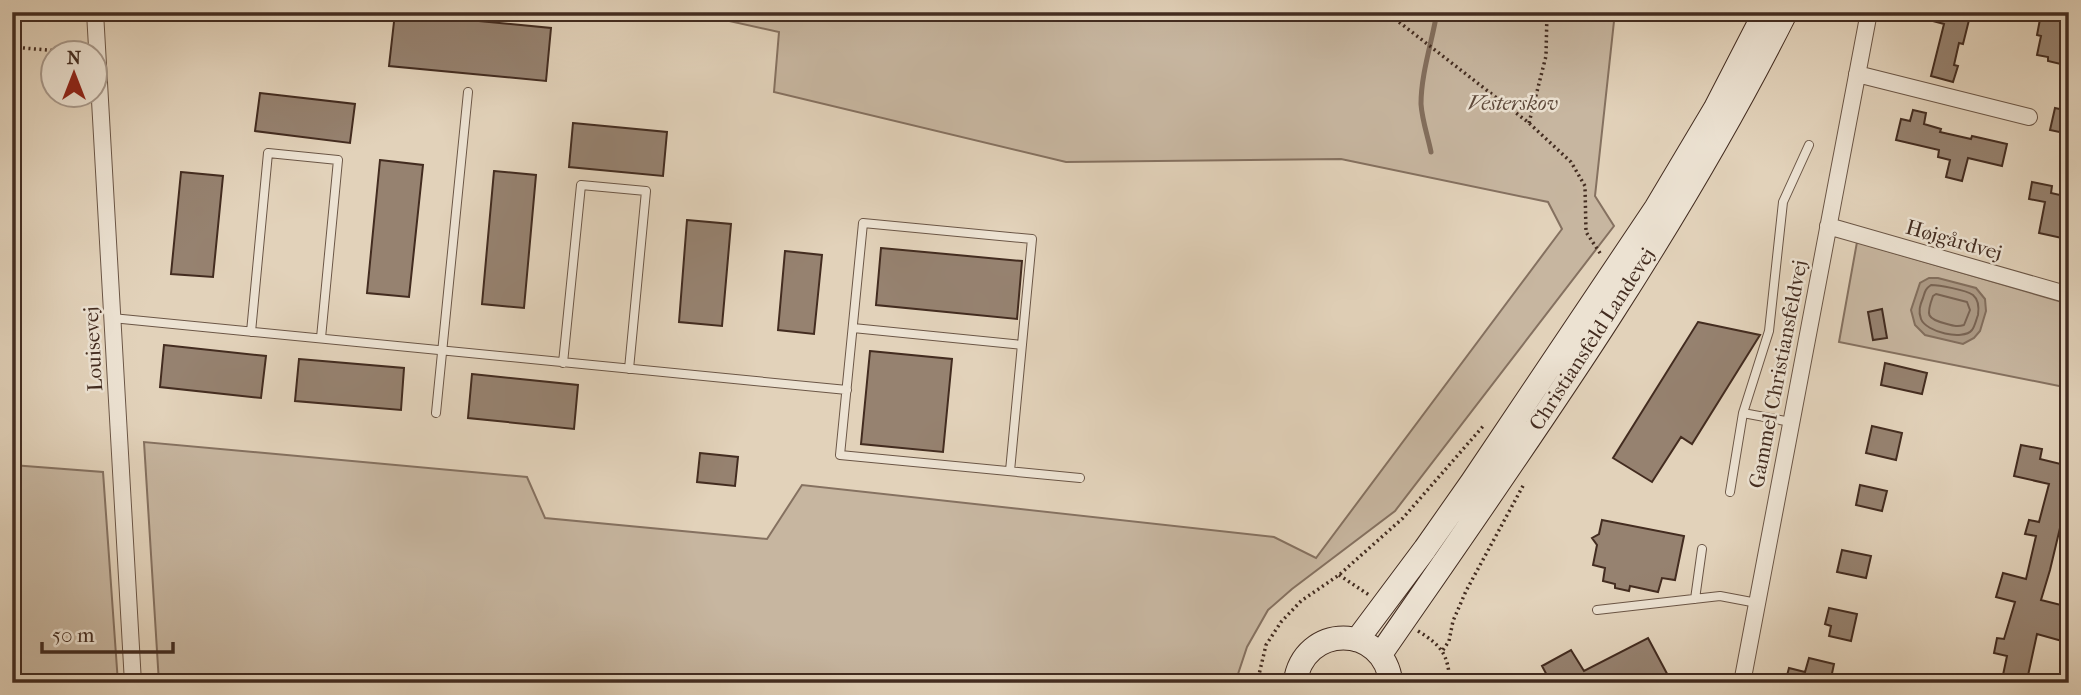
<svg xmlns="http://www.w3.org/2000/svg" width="2081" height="695" font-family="'IM FELL French Canon',serif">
<rect width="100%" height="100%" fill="#e2d2ba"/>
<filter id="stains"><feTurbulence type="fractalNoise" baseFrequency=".00286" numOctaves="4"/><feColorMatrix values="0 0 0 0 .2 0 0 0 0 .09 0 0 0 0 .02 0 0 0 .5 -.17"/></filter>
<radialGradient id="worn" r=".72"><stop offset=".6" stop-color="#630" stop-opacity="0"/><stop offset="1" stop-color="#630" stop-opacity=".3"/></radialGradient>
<path fill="#c7b6a0" stroke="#857160" stroke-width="2" d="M 689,12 L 1615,12 L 1595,196 L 1614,226 L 1395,511 L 1292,589 L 1268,610 L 1247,647 L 1235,683 L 159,683 L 144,442 L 527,477 L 545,518 L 767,539 L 802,485 L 1274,537 L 1316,558 L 1562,229 L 1548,202 L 1341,159 L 1066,162 L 774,92 L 779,32 Z
M 1857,242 L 2069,304 L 2069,388 L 1839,342 Z
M 12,465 L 103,472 L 118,683 L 12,683 Z"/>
<path fill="#ac9a86" stroke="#826e5d" stroke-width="2" d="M 1929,278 L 1938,278 L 1976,288 L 1985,299 L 1986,311 L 1980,331 L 1974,338 L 1963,344 L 1925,335 L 1915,325 L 1911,310 L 1920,283 Z"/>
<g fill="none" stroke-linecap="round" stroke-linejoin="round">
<path stroke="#786353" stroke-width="2" d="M 1931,285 C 1939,285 1966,290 1973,295 C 1979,300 1979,308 1978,315 C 1976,320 1975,326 1972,330 C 1963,341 1926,332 1921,319 C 1918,311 1920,305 1923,298 C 1925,292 1925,289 1931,285 Z
M 1936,294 L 1967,302 L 1970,310 L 1964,325 C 1958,327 1954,326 1947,324 C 1926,319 1926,315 1933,296 Z"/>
<path stroke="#826e5d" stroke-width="5" d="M 1431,152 C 1428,137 1422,120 1421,104 C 1421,74 1432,42 1437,12"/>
</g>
<path fill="#968270" stroke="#432c20" stroke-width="2" d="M 1918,12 L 1971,12 L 1963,44 L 1959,43 L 1954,65 L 1958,66 L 1953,82 L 1931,76 L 1944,24 L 1918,17 Z
M 395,13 L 551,28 L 546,81 L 389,66 Z
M 2041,14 L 2069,20 L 2069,66 L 2048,61 L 2048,57 L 2037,55 L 2041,36 L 2037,35 Z
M 260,93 L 355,104 L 350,143 L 255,131 Z
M 2055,108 L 2069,111 L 2069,134 L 2050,130 Z
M 1913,110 L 1926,113 L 1924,124 L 1941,129 L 1940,132 L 1971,139 L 1972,136 L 2007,144 L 2002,166 L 1968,158 L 1962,181 L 1946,177 L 1950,160 L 1938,157 L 1939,150 L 1896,140 L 1901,119 L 1910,121 Z
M 573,123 L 667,132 L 663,176 L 569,167 Z
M 380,160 L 423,165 L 409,297 L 367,293 Z
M 494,171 L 536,175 L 524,308 L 482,304 Z
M 181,172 L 223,176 L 213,277 L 171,274 Z
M 2032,182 L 2052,186 L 2051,193 L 2069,197 L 2062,238 L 2039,233 L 2045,202 L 2029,199 Z
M 687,220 L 731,224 L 722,326 L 679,322 Z
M 881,248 L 1022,261 L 1017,319 L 876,305 Z
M 785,251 L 822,255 L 814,334 L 778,330 Z
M 1882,309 L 1887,338 L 1873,340 L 1868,312 Z
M 1698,322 L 1760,335 L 1692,444 L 1681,437 L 1652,482 L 1613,458 Z
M 164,345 L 266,356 L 261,398 L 160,387 Z
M 870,351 L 952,359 L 943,452 L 861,444 Z
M 299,359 L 404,368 L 401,410 L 295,401 Z
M 1885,363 L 1927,373 L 1922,394 L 1881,385 Z
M 472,374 L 578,385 L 574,429 L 468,418 Z
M 1872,426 L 1902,433 L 1896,460 L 1866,453 Z
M 2021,445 L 2042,449 L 2040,459 L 2069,466 L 2069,500 L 2067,508 L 2065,507 L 2050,570 L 2041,600 L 2069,607 L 2069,629 L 2066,629 L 2062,641 L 2037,634 L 2027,680 L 2003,675 L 2007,656 L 1994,653 L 1997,638 L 2004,639 L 2015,602 L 1996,597 L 2003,573 L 2026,579 L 2036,536 L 2025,534 L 2029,520 L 2039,522 L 2049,484 L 2014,476 Z
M 700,453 L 738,457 L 735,486 L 697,482 Z
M 1860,485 L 1887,491 L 1882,511 L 1856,505 Z
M 1602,520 L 1684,536 L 1675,580 L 1662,578 L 1658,592 L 1630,586 L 1629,591 L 1615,588 L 1615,584 L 1603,581 L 1605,568 L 1593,565 L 1597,545 L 1592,538 L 1599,534 Z
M 1842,550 L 1871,556 L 1866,578 L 1837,572 Z
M 1829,608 L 1857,614 L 1851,641 L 1829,636 L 1831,626 L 1825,624 Z
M 1648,638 L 1672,683 L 1551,683 L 1542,666 L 1571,650 L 1584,671 Z
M 1809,658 L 1834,664 L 1830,683 L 1785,683 L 1789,668 L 1805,672 Z"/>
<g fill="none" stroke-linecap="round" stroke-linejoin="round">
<g stroke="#6b5646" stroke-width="10">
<path id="lane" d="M 112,318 L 847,390
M 853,328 L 1022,345
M 251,332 L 268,153 L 338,160 L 321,338
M 563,363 L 581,185 L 646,191 L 629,369
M 436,413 L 468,92
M 1743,413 L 1769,331 L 1783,202 L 1809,145
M 1010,471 L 1032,239 L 863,223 L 840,455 L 1080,478
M 1730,492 L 1743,413 L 1791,422
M 1695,599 L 1702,549
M 1597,610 L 1720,596 L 1757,603"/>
</g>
<g stroke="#6b5646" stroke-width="18">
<path id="street" d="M 95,12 L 133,683
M 1857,74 L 2029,117
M 1828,226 L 2069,295
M 1742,683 L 1869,12
M 2068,683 L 2069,680"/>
</g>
<g stroke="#432c20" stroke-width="25">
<path id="secondary" d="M 1357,640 L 1425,549 L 1472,482 L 1656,208 L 1715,109 L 1765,12
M 1380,655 C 1524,447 1672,239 1786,12
M 1295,683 C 1303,623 1384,623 1391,683"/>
</g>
<path stroke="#432c20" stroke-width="3.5" stroke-dasharray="2 3.5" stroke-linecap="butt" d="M 1386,12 L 1529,123 L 1571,162 L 1585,186 L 1586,232 L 1602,256
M 12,47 L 70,52
M 1529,123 L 1546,56 L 1547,12
M 1339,575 L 1369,595
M 1418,631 C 1442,646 1448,654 1450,683
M 1443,650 L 1449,641 L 1453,621 L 1466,591 L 1524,484
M 1257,683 L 1266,645 L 1281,622 L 1301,601 L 1339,575 L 1403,518 L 1485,424"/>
<use href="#lane" stroke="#ece2d2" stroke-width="8"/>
<use href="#street" stroke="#ece2d2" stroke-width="16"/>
<use href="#secondary" stroke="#ece2d2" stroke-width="23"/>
</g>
<g text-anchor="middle" stroke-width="5" stroke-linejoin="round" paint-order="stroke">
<g font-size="21" font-style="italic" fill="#5d483a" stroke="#ece2d2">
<text x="1513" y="110">Vesterskov</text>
</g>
<g font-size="21" fill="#432c20" stroke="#ece2d2">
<text transform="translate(1954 240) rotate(16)" y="7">Højgårdvej</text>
<text transform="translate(1592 339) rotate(-57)" y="7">Christiansfeld Landevej</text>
<text transform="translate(93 349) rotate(-93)" y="7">Louisevej</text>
<text transform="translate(1778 374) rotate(-79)" y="7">Gammel Christiansfeldvej</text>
</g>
</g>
<rect width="2081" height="695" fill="none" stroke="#e2d2ba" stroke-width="42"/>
<rect x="14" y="14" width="2053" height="667" fill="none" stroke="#432c20" stroke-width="3.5"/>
<rect x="21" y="21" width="2039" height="653" fill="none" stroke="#432c20" stroke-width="2"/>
<g transform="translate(74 74)"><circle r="33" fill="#ece2d2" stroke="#a8998b" stroke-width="2"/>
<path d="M0-5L12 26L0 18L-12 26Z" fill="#8f2418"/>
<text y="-10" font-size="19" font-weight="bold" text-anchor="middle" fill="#432c20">N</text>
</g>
<path d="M42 642v10h131v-10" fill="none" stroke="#432c20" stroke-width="3.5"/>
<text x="52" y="642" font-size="21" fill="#432c20" stroke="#ece2d2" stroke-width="5" paint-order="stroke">50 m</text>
<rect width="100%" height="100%" filter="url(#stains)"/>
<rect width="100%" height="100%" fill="url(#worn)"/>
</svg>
